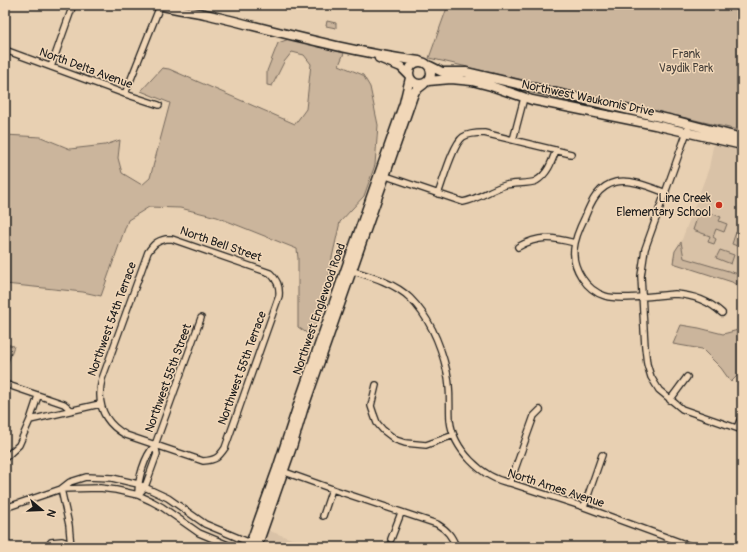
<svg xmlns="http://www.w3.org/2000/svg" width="747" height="552" font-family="Pangolin,sans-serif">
<rect width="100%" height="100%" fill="#e8d0b2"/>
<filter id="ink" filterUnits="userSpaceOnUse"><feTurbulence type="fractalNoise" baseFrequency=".025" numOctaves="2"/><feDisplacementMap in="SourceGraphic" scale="8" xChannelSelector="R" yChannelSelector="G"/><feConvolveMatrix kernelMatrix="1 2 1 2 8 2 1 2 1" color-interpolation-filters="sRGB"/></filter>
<g filter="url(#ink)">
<path fill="#d9c2a7" d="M 714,141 L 742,148 L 742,276 L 684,258 L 681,242 L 709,168 Z
M 267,530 L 313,547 L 261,547 Z"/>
<path fill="#cbb59c" stroke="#74685c" d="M 448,5 L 742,5 L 742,131 L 429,58 Z
M 327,21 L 336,23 L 336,28 L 326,26 Z
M 289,39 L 344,53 L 339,65 L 363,75 L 370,87 L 378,125 L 375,165 L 364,196 L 340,222 L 331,262 L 327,295 L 311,336 L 298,327 L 298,258 L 297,249 L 217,217 L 180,208 L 149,207 L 128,220 L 101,296 L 83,292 L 5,284 L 5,135 L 41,137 L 70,149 L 105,145 L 120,140 L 118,158 L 122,173 L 142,185 L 150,178 L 170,103 L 141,91 L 162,68 L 169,69 L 295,124 L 306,109 L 311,64 L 304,55 L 292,52 L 284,62 L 272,86 L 267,85 L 267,71 L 278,43 Z
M 700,209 L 721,217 L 719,221 L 727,224 L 724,232 L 716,229 L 713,237 L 716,239 L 714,244 L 708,242 L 710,236 L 693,230 Z
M 736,232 L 742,234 L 742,248 L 732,244 Z
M 681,242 L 684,258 L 742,275 L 742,289 L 732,282 L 673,263 L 675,251 Z
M 720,250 L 734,255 L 731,264 L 716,258 Z
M 681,325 L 699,328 L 723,334 L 742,329 L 742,371 L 731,382 L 721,368 L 702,349 L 673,344 Z
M 5,344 L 14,346 L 5,371 Z"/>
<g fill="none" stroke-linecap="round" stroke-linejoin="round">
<g stroke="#1c1c1c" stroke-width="8">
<path id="street" d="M 5,50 L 125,94 L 159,105
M 51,67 L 73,5
M 125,94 L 160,6
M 688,129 L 645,249 L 641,276 L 645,347 L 647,364 L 651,377 L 659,390 L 682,409 L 742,430
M 513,140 L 524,98
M 383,175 L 463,202 C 479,199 491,189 506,185 C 514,183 530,184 536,181 C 548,174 552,161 556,150
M 666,193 C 650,187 632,179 616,182 C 598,186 591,202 585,217 C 580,227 575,238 574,249 C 572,268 586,290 605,296 C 620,301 658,295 675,294 C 692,295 709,301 722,313
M 438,194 C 443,181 453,144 463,137 C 469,133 477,133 484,133 L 571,154
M 166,239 L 172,239 L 270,273 C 277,280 280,286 279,296 L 225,448 C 218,458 216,460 203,461 L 126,435 C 104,423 96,404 102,379 L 148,252 C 153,245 156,241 166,239 Z
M 518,247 C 539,235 552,237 575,243
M 350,270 C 370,276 395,283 410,298 C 429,317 441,346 447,372 C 451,388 449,404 450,420 C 453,449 482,478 510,483 L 584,507 L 693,547
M 5,384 L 64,404 L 71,410
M 376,385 L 371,406 L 374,415 L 377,423 L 383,430 L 396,440 L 405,443 L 426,445 L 454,435
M 670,400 L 687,377
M 30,420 L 38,396
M 737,428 L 742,415
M 5,458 L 19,445 L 30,420 L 100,404
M 282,471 L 335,490 L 437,524 C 447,530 452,536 456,547
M 510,483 L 534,416 L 540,410
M 61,489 L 70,482 L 86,477 L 112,478 L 138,484 L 168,498 L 205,524 L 253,544
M 61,489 L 69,525 L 71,547
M 138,495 C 138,479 144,457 155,445 L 201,318
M 138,495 L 145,487 L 157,454 L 155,445
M 584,507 L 602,455
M 5,508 L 61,489 L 100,488 L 116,490 L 138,495 L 151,501 L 162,507 L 199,533 L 233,547
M 323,516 L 332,489
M 391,539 L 401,513
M 48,547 L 51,542 L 62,541 L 71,544"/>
</g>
<g stroke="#1c1c1c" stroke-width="11">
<path id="secondary" d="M 158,5 C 173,9 189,11 205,14 C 276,31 346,51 419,61
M 379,58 L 401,67 L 409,75
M409 73a11 11 0 1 1 22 0a11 11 0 1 1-22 0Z
M 430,66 L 442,72 L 466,72 L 677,121 L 742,138
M 428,81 L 451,79 L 472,81 L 491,86 L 532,100 L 655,125 L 742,145
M 249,547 L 277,469 L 299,402 L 404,103 L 410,78
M 257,547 L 292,447 L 303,410 L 413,96 L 415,91 L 424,84"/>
</g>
<use href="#street" stroke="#f1d7b8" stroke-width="5.5"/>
<use href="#secondary" stroke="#f1d7b8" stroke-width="8"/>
</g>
</g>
<circle fill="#c8321e" stroke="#f1d7b8" stroke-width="1.5" cx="719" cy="205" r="4"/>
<g text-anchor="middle" stroke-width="3" stroke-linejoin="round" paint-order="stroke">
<g font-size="12" fill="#48423c" stroke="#f1d7b8">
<text x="686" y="58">Frank<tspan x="686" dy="14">Vaydik Park</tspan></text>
</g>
<g font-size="12" fill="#1c1c1c" stroke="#f1d7b8">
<text transform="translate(86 68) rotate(20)" y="4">North Delta Avenue</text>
<text transform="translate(588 98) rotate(12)" y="4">Northwest Waukomis Drive</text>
<text transform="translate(221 244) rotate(19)" y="4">North Bell Street</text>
<text transform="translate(319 309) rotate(-71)" y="4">Northwest Englewood Road</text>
<text transform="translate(112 319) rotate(-70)" y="4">Northwest 54th Terrace</text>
<text transform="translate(242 368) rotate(-70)" y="4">Northwest 55th Terrace</text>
<text transform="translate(168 378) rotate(-70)" y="4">Northwest 55th Street</text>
<text transform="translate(556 488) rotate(18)" y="4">North Ames Avenue</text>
</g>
<g font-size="12" fill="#1c1c1c" stroke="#f1d7b8" text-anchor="end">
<text x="711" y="202">Line Creek<tspan x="711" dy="14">Elementary School</tspan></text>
</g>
</g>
<rect width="747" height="552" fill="none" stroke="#f1d7b8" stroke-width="20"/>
<rect x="10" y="10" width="727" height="532" fill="none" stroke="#1c1c1c" stroke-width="1.5" filter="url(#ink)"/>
<g transform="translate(42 510) rotate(109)" stroke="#f1d7b8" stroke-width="3" paint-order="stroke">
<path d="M0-3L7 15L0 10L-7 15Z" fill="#1c1c1c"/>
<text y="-6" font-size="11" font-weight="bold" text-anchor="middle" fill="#1c1c1c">N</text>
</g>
</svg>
